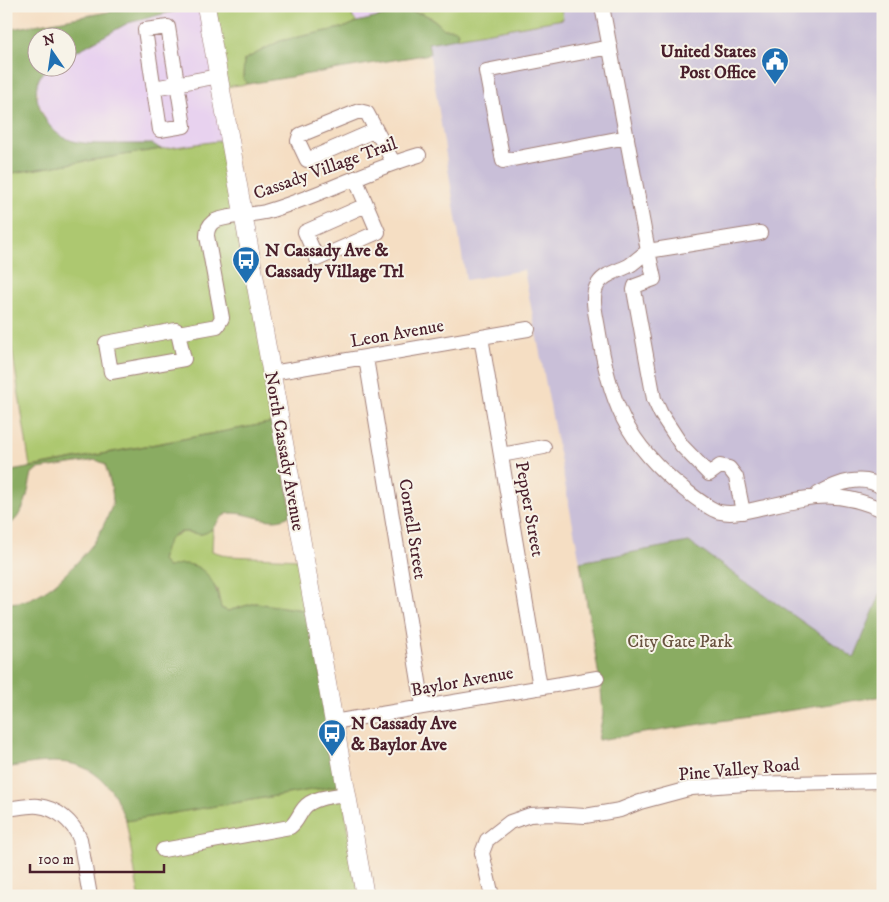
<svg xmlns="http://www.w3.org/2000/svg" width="889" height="902" font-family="'IM FELL DW Pica',serif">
<rect width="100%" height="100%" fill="#f7f3e8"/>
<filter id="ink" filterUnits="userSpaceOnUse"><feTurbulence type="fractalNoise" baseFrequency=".02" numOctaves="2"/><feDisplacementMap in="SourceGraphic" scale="10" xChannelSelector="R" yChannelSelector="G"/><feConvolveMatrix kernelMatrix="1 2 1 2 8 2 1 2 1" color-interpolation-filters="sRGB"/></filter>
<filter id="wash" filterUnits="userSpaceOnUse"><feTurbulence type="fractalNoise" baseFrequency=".0096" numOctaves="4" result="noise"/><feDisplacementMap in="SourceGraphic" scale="20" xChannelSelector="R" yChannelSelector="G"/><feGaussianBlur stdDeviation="1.12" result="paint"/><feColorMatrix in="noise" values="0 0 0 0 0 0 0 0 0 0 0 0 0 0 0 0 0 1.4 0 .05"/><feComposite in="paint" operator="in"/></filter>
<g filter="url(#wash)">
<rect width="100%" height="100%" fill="#f5dec3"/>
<path fill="#e8d2ef" d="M 194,6 L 209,6 L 225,140 L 161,149 L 153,144 L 84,144 L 63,138 L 49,126 L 38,101 L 37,84 L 41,73 L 48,68 L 68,68 L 68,56 L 128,23 Z
M 350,6 L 404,6 L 405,11 L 357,22 L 353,19 Z"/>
<path fill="#c9bfd8" d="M 561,6 L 883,6 L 883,588 L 854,659 L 689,542 L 580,562 L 524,270 L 466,280 L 428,43 L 563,19 Z"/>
<path fill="#adc86f" stroke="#7c744d" d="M 209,6 L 350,6 L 353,18 L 357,22 L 346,27 L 280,41 L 244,60 L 243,78 L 248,84 L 224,87 Z
M 404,6 L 561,6 L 563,19 L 456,38 L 458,32 L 444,29 L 432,18 L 421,13 L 405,11 Z
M 225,140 L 275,422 L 30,467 L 6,309 L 6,174 L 161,149 Z
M 213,529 L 212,551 L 228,556 L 300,559 L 310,611 L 255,603 L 228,611 L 221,608 L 217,589 L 194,566 L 181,564 L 173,567 L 167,567 L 162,561 L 166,544 L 171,537 L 183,532 L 202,534 Z
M 341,785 L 360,896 L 139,896 L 126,821 Z"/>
<path fill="#8aac62" stroke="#6a6646" d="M 142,6 L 194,6 L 128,23 L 68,56 L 68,38 L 38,38 L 38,68 L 48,68 C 37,76 34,89 38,102 C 50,140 71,144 106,144 C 122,144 137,144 153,144 L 161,149 L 6,174 L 6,30 Z
M 405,11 C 424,13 430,15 444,29 L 454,29 L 458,32 L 456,38 L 428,43 L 430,54 L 248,84 L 243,78 L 244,60 L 280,41 L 346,27 L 357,22 Z
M 275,422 L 292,514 C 273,528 253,513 232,513 C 218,513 216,532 202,534 C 196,535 189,531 183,532 C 167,534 165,548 162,561 L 167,567 C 172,567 177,564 182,564 C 208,563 217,588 221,608 L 228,611 L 255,603 L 310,611 L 341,785 L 126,821 C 122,813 119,804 115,796 C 88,753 49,760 6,768 L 6,602 C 38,608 75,566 93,544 C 99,536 108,516 112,506 C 115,493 108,476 105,464 L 96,460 L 38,469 L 32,473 C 27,495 26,514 6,528 L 6,472 Z
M 689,542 L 854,658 L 883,588 L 883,696 L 598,740 L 603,714 L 601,689 L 580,562 Z"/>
</g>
<g filter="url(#ink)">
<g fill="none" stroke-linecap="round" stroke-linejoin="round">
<g stroke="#a07e77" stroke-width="16">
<path id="minor" d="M 602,6 L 648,251 C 642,255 636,261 630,265 C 620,271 605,273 598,284 C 590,296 596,315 598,328 C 610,402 625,443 685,490 C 693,496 710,510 720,512 C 735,515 750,510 765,507 C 813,496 835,489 883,510
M 168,27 L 184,126 L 160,130 L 145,30 Z
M 610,47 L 486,71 L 503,161 L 627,137
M 154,88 L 219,76
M 376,130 L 307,160 L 298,141 L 300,135 L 359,111 L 367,113 L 393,162
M 355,178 L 378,232 L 317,259 L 305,232 L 366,205
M 178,333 L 176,330 L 106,343 L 111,372 L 184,359 L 178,333 L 217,326 L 222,318 L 207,236 C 207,231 208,226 213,222 C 222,216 252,215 265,212 C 318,197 366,170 419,155
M 481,337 L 540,687
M 366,358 L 423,706
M 272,373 L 528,329
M 501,455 L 544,447
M 818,494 C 838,483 863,473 883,488
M 743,512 L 736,477 L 729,468 L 720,466 L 709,474 L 682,446 L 661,414 L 654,399 L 634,290 L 635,286 L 654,279 L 648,251 L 760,233
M 333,722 L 597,678
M 6,809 C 17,808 28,805 38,806 C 57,808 73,822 80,839 L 90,896
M 163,850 L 290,827 C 297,822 299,814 304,808 C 313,797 334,796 347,794
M 492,896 L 482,853 L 487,840 L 510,822 L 530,815 L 551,814 L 585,816 L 620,810 L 640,802 L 692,788 L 745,784 L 883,781"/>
</g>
<g stroke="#a07e77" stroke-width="19">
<path id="major" d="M 206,6 L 365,896"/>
</g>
<use href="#minor" stroke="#fff" stroke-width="14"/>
<use href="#major" stroke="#fff" stroke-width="18"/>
</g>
</g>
<defs>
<g id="civic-pin" transform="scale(1.4375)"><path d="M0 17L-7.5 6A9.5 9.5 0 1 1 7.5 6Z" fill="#1f6fb2" stroke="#f7f3e8"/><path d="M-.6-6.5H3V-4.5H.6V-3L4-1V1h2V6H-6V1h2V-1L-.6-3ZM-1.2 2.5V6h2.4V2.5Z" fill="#fff"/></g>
<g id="bus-pin" transform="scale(1.4375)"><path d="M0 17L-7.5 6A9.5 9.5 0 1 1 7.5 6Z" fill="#1f6fb2" stroke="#f7f3e8"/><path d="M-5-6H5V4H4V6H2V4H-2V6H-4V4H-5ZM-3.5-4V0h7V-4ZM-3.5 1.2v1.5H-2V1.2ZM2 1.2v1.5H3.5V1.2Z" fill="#fff"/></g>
</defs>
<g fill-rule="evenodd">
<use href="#civic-pin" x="775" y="61"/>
<use href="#bus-pin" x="246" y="260"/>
<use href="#bus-pin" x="332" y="733"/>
</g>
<g text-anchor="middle" stroke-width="4" stroke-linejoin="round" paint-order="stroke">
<g font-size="18" font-weight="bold" fill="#4a1f2b" stroke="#f7f3e8" text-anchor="start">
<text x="756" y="57" text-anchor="end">United States<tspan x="756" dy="21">Post Office</tspan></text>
<text x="265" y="256">N Cassady Ave &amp;<tspan x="265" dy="21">Cassady Village Trl</tspan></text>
<text x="351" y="729">N Cassady Ave<tspan x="351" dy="21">&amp; Baylor Ave</tspan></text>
</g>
<g font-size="18" fill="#4a1f2b" stroke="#f7f3e8">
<text transform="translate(325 168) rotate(-20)" y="6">Cassady Village Trail</text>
<text transform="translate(397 333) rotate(-10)" y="6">Leon Avenue</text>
<text transform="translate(285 451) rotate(80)" y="6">North Cassady Avenue</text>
<text transform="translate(530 509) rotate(80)" y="6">Pepper Street</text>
<text transform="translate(413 529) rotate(81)" y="6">Cornell Street</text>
<text transform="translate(462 681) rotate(-10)" y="6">Baylor Avenue</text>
<text transform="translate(739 769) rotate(-5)" y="6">Pine Valley Road</text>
</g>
<g font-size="18" fill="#68523f" stroke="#f7f3e8">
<text x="680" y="647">City Gate Park</text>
</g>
</g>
<rect width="889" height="902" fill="none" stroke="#f7f3e8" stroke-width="25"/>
<g transform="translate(52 52) rotate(347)"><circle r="24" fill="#f7f3e8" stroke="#b29e9c"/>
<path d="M0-4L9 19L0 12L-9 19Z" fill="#1f6fb2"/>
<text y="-8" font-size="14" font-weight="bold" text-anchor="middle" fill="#4a1f2b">N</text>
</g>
<path d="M30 864v8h134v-8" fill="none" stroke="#4a1f2b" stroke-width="2.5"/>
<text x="38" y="864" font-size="15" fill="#4a1f2b" stroke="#f7f3e8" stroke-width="4" paint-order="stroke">100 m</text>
</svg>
